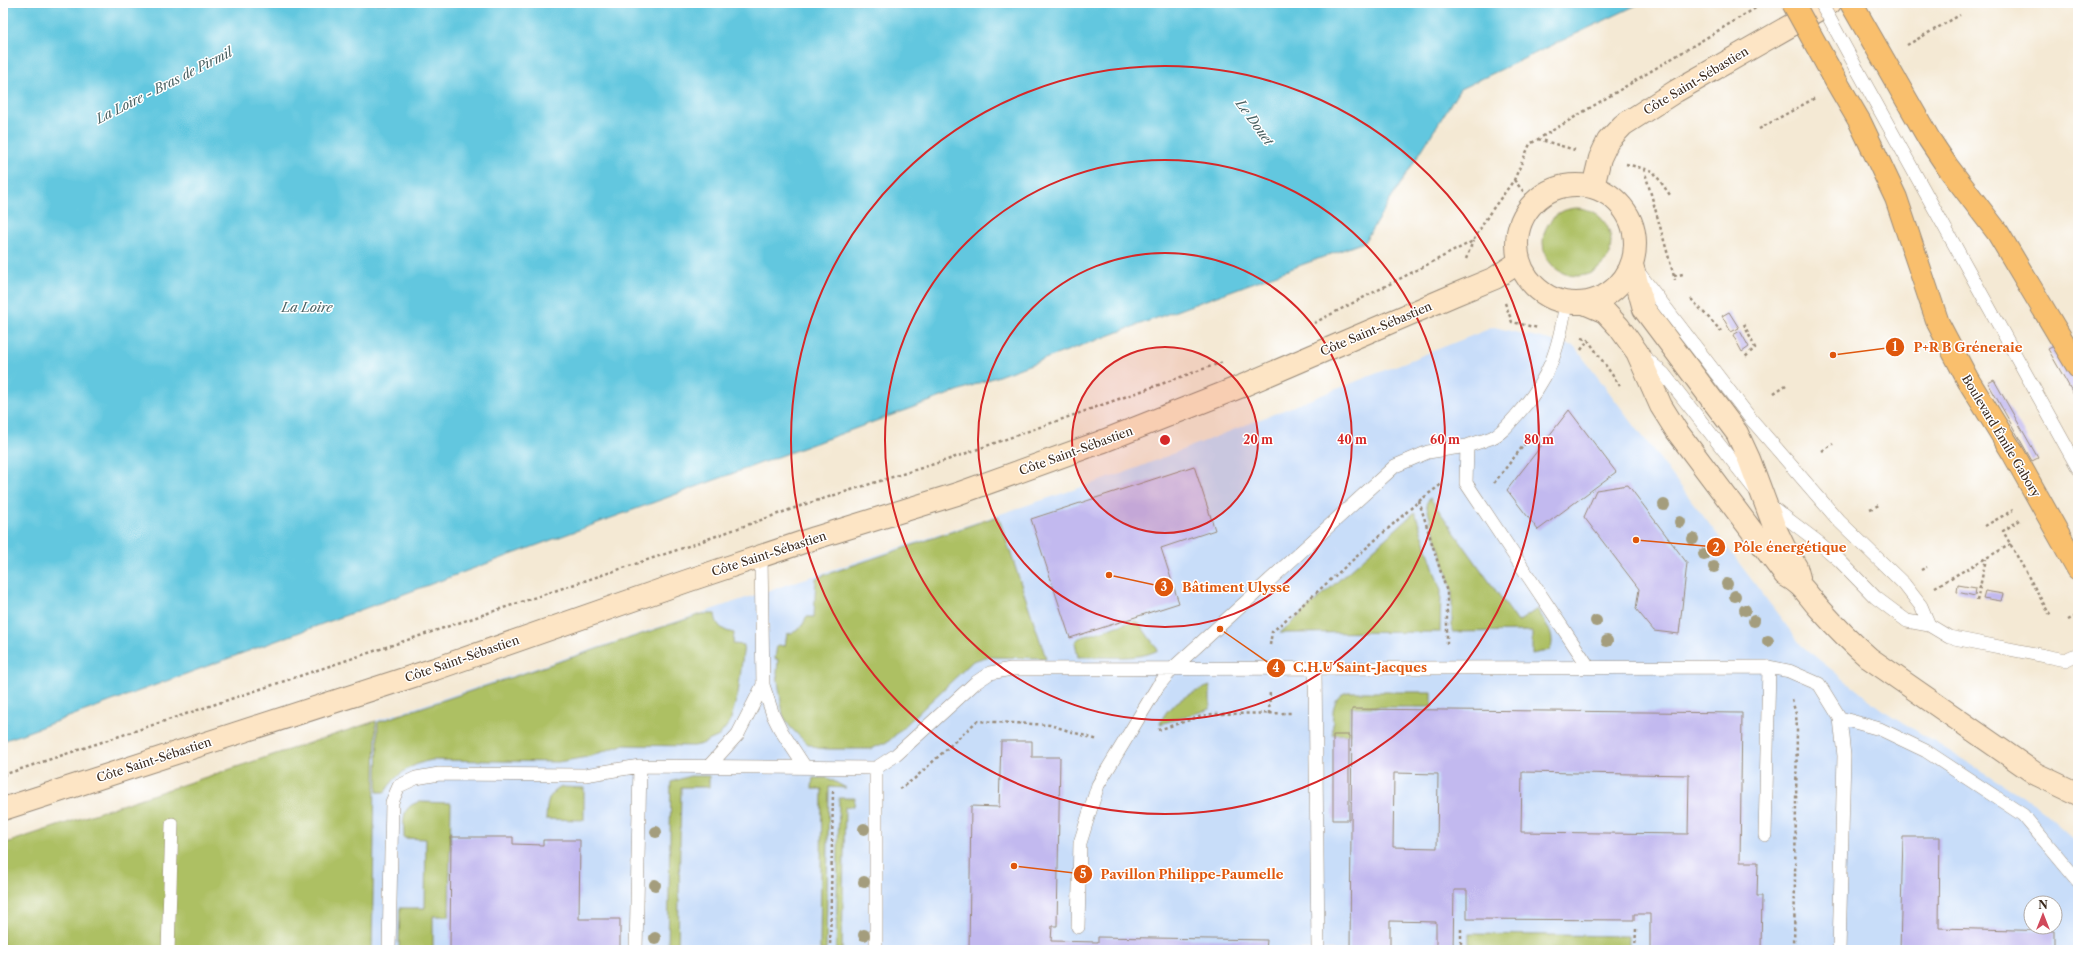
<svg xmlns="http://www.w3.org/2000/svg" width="2081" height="953" font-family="'Libre Caslon Text',serif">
<rect width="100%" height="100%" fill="#fff"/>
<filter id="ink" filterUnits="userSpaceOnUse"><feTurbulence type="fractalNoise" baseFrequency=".025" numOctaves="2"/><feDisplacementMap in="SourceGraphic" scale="8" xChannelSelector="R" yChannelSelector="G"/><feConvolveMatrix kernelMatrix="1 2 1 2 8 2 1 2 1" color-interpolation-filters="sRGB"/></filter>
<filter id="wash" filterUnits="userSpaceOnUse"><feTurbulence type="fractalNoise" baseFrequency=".012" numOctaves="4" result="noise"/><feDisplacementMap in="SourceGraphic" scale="16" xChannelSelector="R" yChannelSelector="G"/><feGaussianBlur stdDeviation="0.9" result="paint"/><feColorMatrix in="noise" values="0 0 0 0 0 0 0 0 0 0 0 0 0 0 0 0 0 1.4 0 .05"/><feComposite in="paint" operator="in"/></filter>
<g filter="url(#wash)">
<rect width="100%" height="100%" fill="#f4e9d4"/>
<path fill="#c8ddf9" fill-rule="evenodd" d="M 1494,327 L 1574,346 L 1802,646 L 1881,709 L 2035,804 L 2078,843 L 2078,950 L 3,950 L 3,844 L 1124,473 ZM 2031,903 L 2055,903 L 2055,927 L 2031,927 Z"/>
<path fill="#adc063" stroke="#747540" d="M1543 242a34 34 0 1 1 68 0a34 34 0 1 1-68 0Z
M 1430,498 L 1518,622 L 1537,609 C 1544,621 1557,636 1550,650 L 1532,654 L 1532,631 L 1452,632 L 1452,591 L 1426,504 Z
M 1415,512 L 1441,591 L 1440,632 L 1280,633 Z
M 998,516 L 1046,658 L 986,657 L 973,661 L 889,741 L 871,749 L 827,749 L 817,748 L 805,742 L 790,727 L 783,715 L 777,674 L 778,659 L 775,659 L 777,645 L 785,646 L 787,634 C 798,632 803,627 806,617 L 814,617 L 816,578 Z
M 702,614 L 715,614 C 716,626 723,631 734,633 L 733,644 L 744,645 L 738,694 L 730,722 L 719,736 L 702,744 L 694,746 L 622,745 L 587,757 L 558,762 L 432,760 C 411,764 396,774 385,792 L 377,792 L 378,722 Z
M 1134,621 L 1138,622 L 1158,650 C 1138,661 1102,656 1078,657 L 1075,642 L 1079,638 Z
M 1210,686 L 1210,709 L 1160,724 C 1167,703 1191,693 1210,686 Z
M 1348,692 L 1432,692 L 1432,707 L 1350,707 L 1349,735 L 1333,735 C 1333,720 1329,696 1348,692 Z
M 376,721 L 372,950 L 3,950 L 3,844 Z
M 690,776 L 709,776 L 709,787 L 681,787 L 678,950 L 668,950 L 671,782 Z
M 813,778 L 828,778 L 846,788 L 829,787 L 826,950 L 820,950 L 822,789 L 812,789 Z
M 562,787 L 584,788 L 584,820 L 546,819 C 547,804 547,794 562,787 Z
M 839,798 L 855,798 L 854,806 L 845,807 L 842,950 L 836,950 Z
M 419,802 L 451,803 L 449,916 L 433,916 L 433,950 L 399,950 L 400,908 L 425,908 L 426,839 L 404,838 C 404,822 400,807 419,802 Z
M 1469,934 L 1629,936 L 1629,950 L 1469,950 Z"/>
<path fill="#62c7df" stroke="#4e787e" d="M 3,3 L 1641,3 L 1460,89 L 1364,242 L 3,741 Z"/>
<g id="blocks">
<path fill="#c2b9ef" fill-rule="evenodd" d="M 1729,312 L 1739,328 L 1731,332 L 1722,316 Z
M 1740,331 L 1749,347 L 1742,352 L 1733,335 Z
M 2054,346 L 2078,387 L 2078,402 L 2048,349 Z
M 1994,380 L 2038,458 L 2032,461 L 1988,383 Z
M 1569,410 L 1616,472 L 1538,530 L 1507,490 Z
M 1194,466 L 1215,530 L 1161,548 L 1179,603 L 1070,638 L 1031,519 Z
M 1628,485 L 1687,563 L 1679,634 L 1654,631 L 1636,609 L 1639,589 L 1584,517 L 1596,490 Z
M 1958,585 L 1976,588 L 1975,596 L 1957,592 Z
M 1985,591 L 2003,594 L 2001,601 L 1983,598 Z
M 1352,709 L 1742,713 L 1740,862 L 1758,862 L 1757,896 L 1762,896 L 1761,950 L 1650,950 L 1650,914 L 1634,914 L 1634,920 L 1467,919 L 1467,890 L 1454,890 L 1453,950 L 1436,950 L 1436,922 L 1390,921 L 1390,950 L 1350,950 ZM 1522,772 L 1689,775 L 1688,834 L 1521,832 ZM 1394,773 L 1438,774 L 1437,848 L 1393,847 Z
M 1333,735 L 1349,735 L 1349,820 L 1333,820 Z
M 1001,741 L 1032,741 L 1032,757 L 1060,757 L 1057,926 L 1052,926 L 1051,941 L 1098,942 L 1098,937 L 1267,940 L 1266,950 L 969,950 L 971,806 L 999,807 Z
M 451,837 L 513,837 L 513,844 L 543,845 L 543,840 L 580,840 L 579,919 L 620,919 L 620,950 L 450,950 Z
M 1903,837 L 1940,837 L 1939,928 L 2054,931 L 2054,950 L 1900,950 Z"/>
</g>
</g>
<g filter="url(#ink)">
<use href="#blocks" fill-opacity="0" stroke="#988a79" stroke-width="1"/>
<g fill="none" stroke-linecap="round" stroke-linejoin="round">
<g stroke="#988a79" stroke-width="14">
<path id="service" d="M 1857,69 L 2078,468
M 1639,273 L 1751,419 L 1839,521 L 1904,584 L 1921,606 L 1929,625
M 1642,355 L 1664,374 L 1755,490
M 1467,446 C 1475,443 1483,441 1491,438 C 1501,434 1509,424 1516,416 C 1549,380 1559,350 1566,302
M 1768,504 L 1818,542 L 1839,560 L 1875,597 L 1907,621 L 1929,625 L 1949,637 L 2065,660 L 2078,654
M 761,556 L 763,685 L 773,715 L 780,729 L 805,767
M 1769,667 L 1789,671 L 1819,684 L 1840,718 L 1844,756 L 1839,950
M 1315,669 L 1318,950
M 1840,718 L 1880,729 L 1926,751 L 2023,815 L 2078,881
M 709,766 L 738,734 L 763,685
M 876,768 L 876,950
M 1078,927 L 1080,843 L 1098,785 L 1158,686 L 1172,669 L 1395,466 L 1428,452 L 1467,446 L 1466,483 L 1588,666
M 168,950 L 172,824
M 389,950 L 392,802 L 399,786 L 416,778 L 439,774 L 585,775 L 640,766
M 636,950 L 640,766 L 876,768 L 896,755 L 975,683 L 990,673 L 1011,669 L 1769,667 L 1765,835"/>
</g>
<g stroke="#988a79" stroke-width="24">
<path id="secondary" d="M1517 244a59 59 0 1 1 118 0a59 59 0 1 1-118 0Z
M 1593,187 L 1600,158 L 1608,141 L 1623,125 L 1676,91 L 1830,3
M 1632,265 L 1644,309 L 1737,433 L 1749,459 L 1774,526 L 1784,547 L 1796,567 L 1799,578
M 1584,303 L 1605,312 L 1619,327 L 1637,352 L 1661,406 L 1676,430 L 1785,575 C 1805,586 1806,594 1820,609 C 1836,627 1852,643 1869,658 L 2036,774 L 2078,794
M 3,809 L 435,669 L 687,581 L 815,538 L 957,494 L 1101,442 L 1242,386 L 1454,295 L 1495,278 L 1519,262"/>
</g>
<g stroke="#988a79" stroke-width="24">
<path id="primary" d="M 1851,3 L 1929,139 L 1947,166 L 1998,233 L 2078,367
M 1836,81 L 1860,122 L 1896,198 L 1938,323 L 1968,380 L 2013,453 L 2078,569"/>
</g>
<path stroke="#988a79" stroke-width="2.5" stroke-dasharray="3 3" stroke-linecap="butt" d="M 1907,45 L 1960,15
M 1759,129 L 1815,98
M 1538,139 L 1575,150
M 1626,164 L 1653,171 L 1670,195
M 1644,169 L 1675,280
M 1514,180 L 1533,203
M 1466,259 L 1473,241
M 1674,276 L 1683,274
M 1691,299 L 1721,331
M 1505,303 L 1512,322 L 1538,328
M 1314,323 L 1473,241 L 1489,214 L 1514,180 L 1530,144 L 1764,3
M 1744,324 L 1755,348 L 1744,358
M 1582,338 L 1588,340 L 1620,386
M 1581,350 L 1588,340
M 1774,393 L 1786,385
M 1822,451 L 1833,444
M 1494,483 L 1527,441
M 1419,501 L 1447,592 L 1447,646
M 1870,509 L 1879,505
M 2020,520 L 2003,531 L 2051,617
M 1985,526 L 2013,510
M 1921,570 L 1927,567
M 1935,587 L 2011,544
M 1977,601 L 1986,559
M 2068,620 L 2078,615
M 1270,645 L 1272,632 L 1419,501 L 1443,483
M 1792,700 L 1796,714 L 1797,729 L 1794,950
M 2076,708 L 2078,707
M 1269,714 L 1270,690
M 1158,730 L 1202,716 L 1213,714 L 1293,713
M 3,775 L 677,550 L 803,505 L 947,460 L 1223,362
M 899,789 L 914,779 L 977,721 L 1050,725 L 1098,740
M 830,950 L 833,792 L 835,792
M 1461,950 L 1461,929
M 1635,950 L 1636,929"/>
<use href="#service" stroke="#fff" stroke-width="13"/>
<use href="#secondary" stroke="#fde5c5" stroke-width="22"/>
<use href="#primary" stroke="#f9bf6d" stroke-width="22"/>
<g stroke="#988a79" stroke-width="14" stroke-linecap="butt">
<path id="service-bridge" d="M 1821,3 L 1857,69"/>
</g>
<g stroke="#988a79" stroke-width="24" stroke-linecap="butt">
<path id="primary-bridge" d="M 1793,3 L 1836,81"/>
</g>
<use href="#service-bridge" stroke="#fff" stroke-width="13"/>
<use href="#primary-bridge" stroke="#f9bf6d" stroke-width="22"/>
</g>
<g fill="#a49d7d">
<circle cx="1664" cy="505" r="6"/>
<circle cx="1680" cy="522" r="6"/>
<circle cx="1693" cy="539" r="6"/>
<circle cx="1704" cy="554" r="6"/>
<circle cx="1714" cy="567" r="6"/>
<circle cx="1727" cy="584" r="6"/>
<circle cx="1735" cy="596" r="6"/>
<circle cx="1745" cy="610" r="6"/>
<circle cx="1596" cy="621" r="6"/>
<circle cx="1754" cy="621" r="6"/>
<circle cx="1607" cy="641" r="6"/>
<circle cx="1768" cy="641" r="6"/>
<circle cx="864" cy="829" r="6"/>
<circle cx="656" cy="832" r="6"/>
<circle cx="864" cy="882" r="6"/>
<circle cx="655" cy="885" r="6"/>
<circle cx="864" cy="935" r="6"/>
<circle cx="655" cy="938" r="6"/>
</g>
</g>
<circle cx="1165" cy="440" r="93" fill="#d62828" fill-opacity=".12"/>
<g fill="none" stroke="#d62828" stroke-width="2">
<circle cx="1165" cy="440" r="93"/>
<circle cx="1165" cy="440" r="187"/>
<circle cx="1165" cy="440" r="280"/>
<circle cx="1165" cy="440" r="374"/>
</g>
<g text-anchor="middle" stroke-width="3" stroke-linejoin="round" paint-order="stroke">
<g font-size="12" fill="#3b2a1e" stroke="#fff">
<text transform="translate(1696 81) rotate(-31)" y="4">Côte Saint-Sébastien</text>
<text transform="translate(1376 329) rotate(-23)" y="4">Côte Saint-Sébastien</text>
<text transform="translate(2001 436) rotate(59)" y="4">Boulevard Émile Gabory</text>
<text transform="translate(1076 451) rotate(-20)" y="4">Côte Saint-Sébastien</text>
<text transform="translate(769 554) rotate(-18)" y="4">Côte Saint-Sébastien</text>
<text transform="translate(462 659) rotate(-19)" y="4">Côte Saint-Sébastien</text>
<text transform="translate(154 760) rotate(-18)" y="4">Côte Saint-Sébastien</text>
</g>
<g font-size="13" font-style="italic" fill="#496162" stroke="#fff">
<text transform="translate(164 85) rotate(-27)" y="5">La Loire - Bras de Pirmil</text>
<text transform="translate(1255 122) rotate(54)" y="5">Le Douet</text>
<text x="307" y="312">La Loire</text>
</g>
</g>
<circle cx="1165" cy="440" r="6" fill="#d62828" stroke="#fff" stroke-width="2"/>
<g font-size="12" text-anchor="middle" font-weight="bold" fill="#d62828" stroke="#fff" stroke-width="3" stroke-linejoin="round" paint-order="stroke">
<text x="1258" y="444">20 m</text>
<text x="1352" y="444">40 m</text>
<text x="1445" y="444">60 m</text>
<text x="1539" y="444">80 m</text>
</g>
<path fill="none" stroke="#df570d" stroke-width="1.5" d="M1833 355L1895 347M1636 540L1716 547M1109 575L1164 587M1220 629L1276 668M1014 866L1083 874"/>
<g fill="#df570d" stroke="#fff" stroke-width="1.5">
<circle cx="1833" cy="355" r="4"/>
<circle cx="1636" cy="540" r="4"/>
<circle cx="1109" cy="575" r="4"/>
<circle cx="1220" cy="629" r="4"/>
<circle cx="1014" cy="866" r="4"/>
<circle cx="1895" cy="347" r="10"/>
<circle cx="1716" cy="547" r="10"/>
<circle cx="1164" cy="587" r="10"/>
<circle cx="1276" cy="668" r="10"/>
<circle cx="1083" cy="874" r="10"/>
</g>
<g font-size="12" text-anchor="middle" font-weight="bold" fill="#fff">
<text x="1895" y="351">1</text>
<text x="1716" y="552">2</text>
<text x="1164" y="591">3</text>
<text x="1276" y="672">4</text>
<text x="1083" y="878">5</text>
</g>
<g font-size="13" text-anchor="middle" font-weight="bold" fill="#df570d" stroke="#fff" stroke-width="3" stroke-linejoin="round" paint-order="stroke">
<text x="1968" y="352">P+R B Gréneraie</text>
<text x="1790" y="552">Pôle énergétique</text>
<text x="1236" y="592">Bâtiment Ulysse</text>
<text x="1360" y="672">C.H.U Saint-Jacques</text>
<text x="1192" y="879">Pavillon Philippe-Paumelle</text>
</g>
<rect width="2081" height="953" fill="none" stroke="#fff" stroke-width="16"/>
<g transform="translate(2043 915)"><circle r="19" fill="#ffffff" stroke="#b1aaa5"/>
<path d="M0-3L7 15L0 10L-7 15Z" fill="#d1495b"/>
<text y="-6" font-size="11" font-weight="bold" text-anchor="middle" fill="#3b2a1e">N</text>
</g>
</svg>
